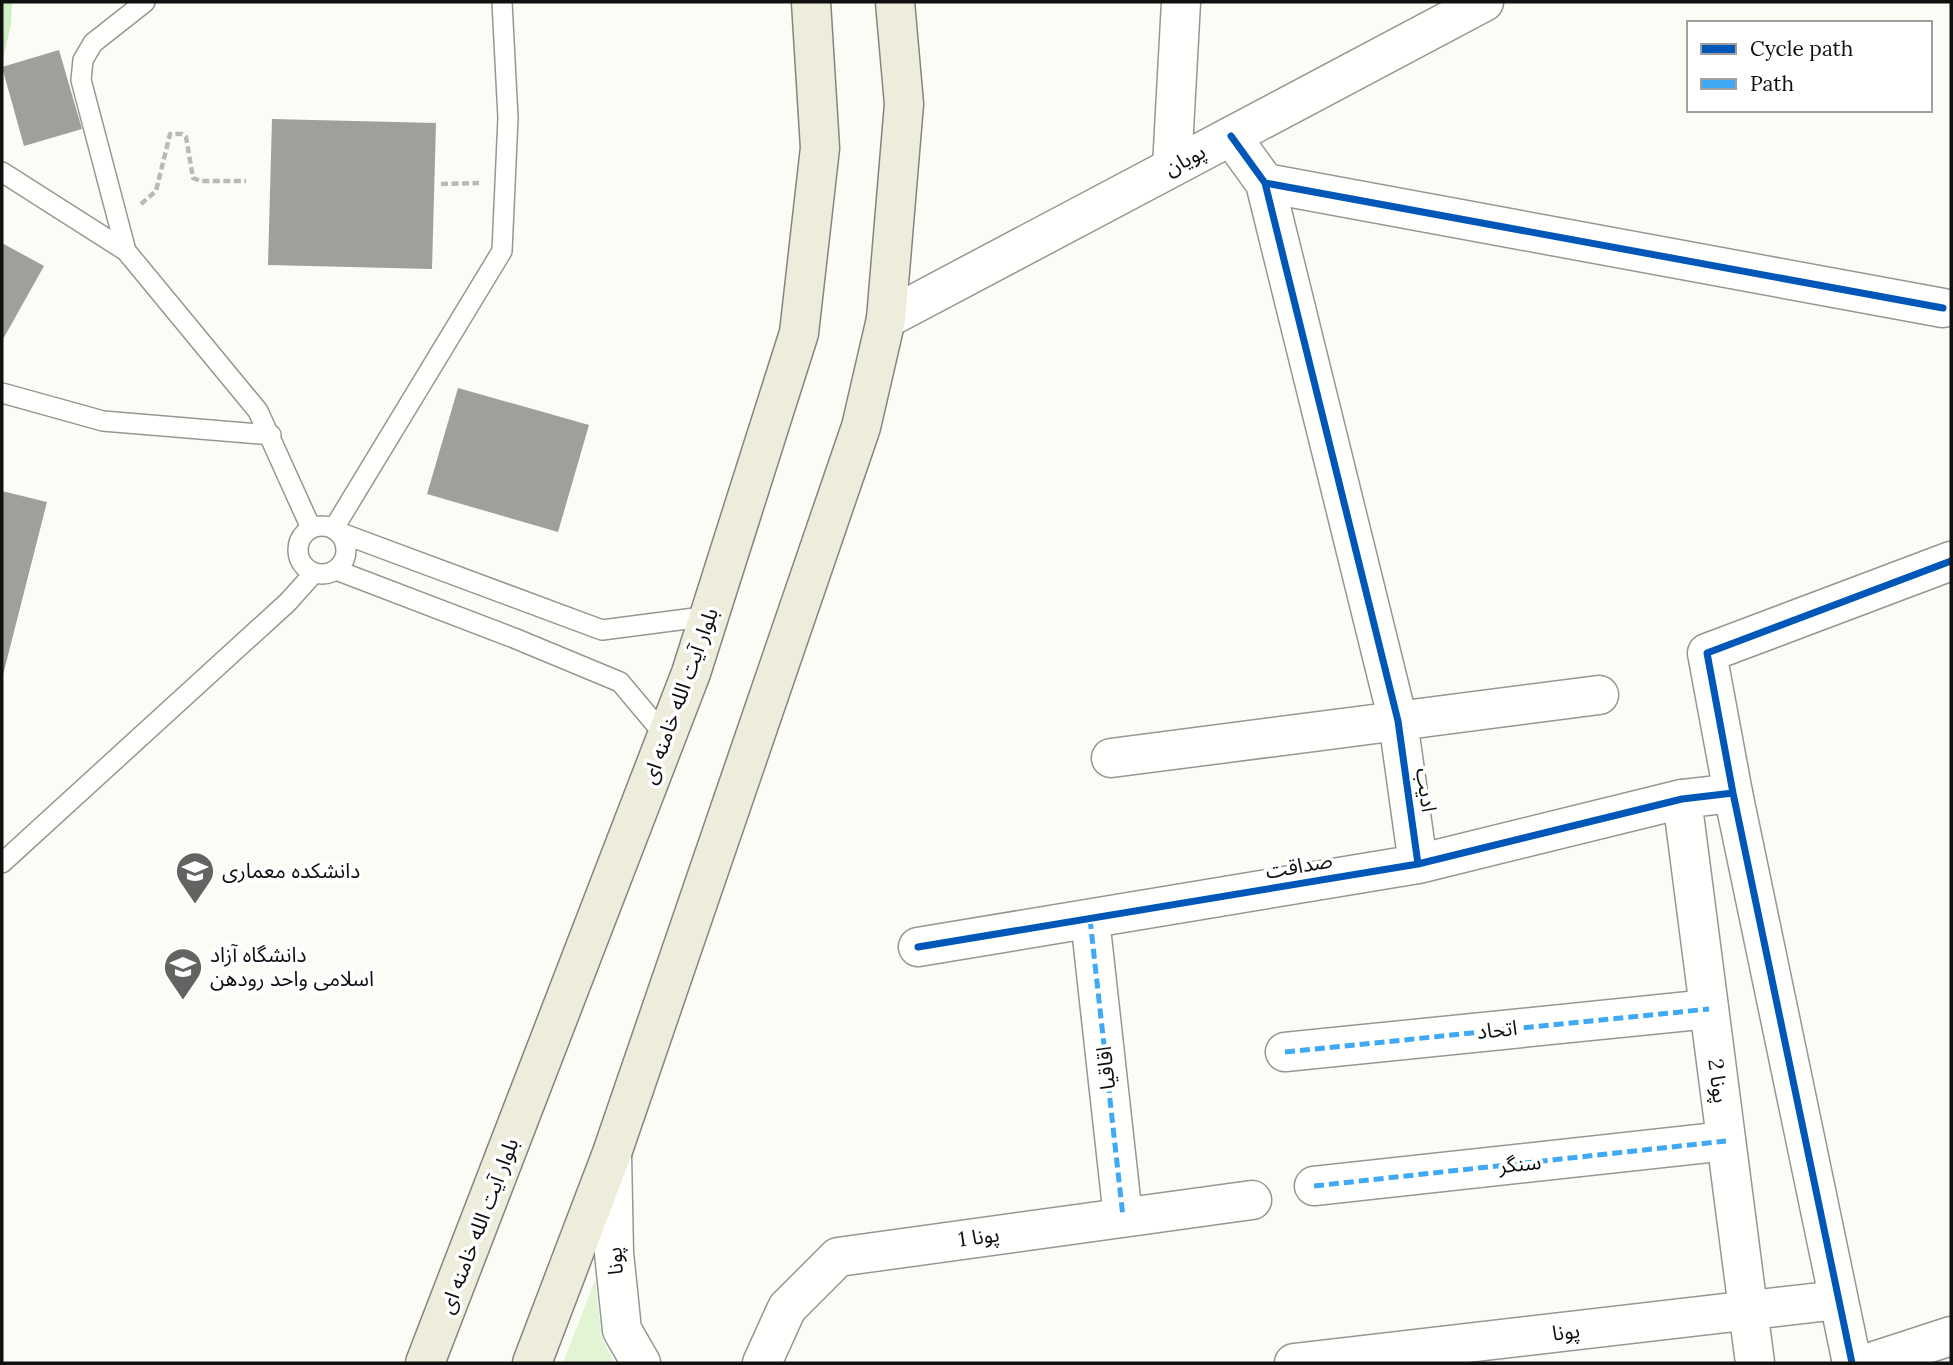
<svg xmlns="http://www.w3.org/2000/svg" width="1953" height="1365" font-family="Lora,'Noto Sans Arabic',serif">
<rect width="100%" height="100%" fill="#fcfcf7"/>
<path fill="#e1f5d4" d="M 595,1280 L 602,1338 L 614,1363 L 563,1363 Z"/>
<path fill="#cfeec1" d="M 2,2 L 12,2 L 11,24 L 2,63 Z"/>
<path fill="#a09f9b" d="M 59,50 L 82,129 L 24,146 L 2,67 Z
M 272,119 L 436,123 L 432,269 L 268,265 Z
M 2,243 L 44,266 L 2,341 Z
M 458,388 L 589,425 L 558,532 L 427,494 Z
M 2,491 L 47,502 L 3,675 L 2,675 Z"/>
<g fill="none" stroke-linecap="round" stroke-linejoin="round">
<g stroke="#969694" stroke-width="22">
<path id="service" d="M 2,172 L 126,251 L 258,411 L 311,528
M 126,251 L 81,80 L 83,60 L 93,43 L 145,2
M 2,393 L 103,421 L 271,435
M298 550a24 24 0 1 1 48 0a24 24 0 1 1-48 0Z
M 334,528 L 502,251 L 508,118 L 502,2
M 341,533 L 602,630 L 710,616
M 336,570 L 514,638 L 620,682 L 667,738
M 2,863 L 288,602 L 314,573"/>
</g>
<g stroke="#969694" stroke-width="41">
<path id="minor" d="M 1231,136 L 1265,183 L 1398,721 L 1418,864
M 1172,167 L 1181,2
M 1265,183 L 1943,308
M 886,319 L 1484,2
M 1111,758 L 1599,695
M 1733,793 L 1707,653 L 1951,561
M 1090,919 L 1123,1217
M 918,947 L 1418,864 L 1682,799
M 1285,1052 L 1709,1009
M 1314,1186 L 1726,1141
M 762,1363 L 787,1308 L 838,1257 L 1252,1200"/>
</g>
<g stroke="#969694" stroke-width="41">
<path id="tertiary" d="M 612,1154 L 614,1253 L 622,1330 L 641,1363
M 1294,1363 L 1838,1300
M 1755,1363 L 1682,799 L 1733,793 L 1852,1363
M 1868,1363 L 1951,1336"/>
</g>
<g stroke="#848481" stroke-width="41">
<path id="primary" d="M 425,1363 L 691,673 L 799,333 L 820,148 L 811,2
M 532,1363 L 612,1153 L 861,427 L 886,319 L 904,104 L 895,2"/>
</g>
<path stroke="#b9b9b8" stroke-width="4.5" stroke-dasharray="7 3.5" stroke-linecap="butt" d="M 441,184 L 479,183
M 141,204 L 156,191 L 170,134 L 182,134 L 186,137 L 193,178 L 201,181 L 246,181"/>
<use href="#service" stroke="#fffffe" stroke-width="19"/>
<use href="#minor" stroke="#fffffe" stroke-width="38"/>
<use href="#tertiary" stroke="#fffffe" stroke-width="38"/>
<use href="#primary" stroke="#eeecda" stroke-width="38"/>
<path stroke="#3fa9f5" stroke-width="5" stroke-dasharray="10 5" stroke-linecap="butt" d="M 1090,919 L 1123,1217
M 1285,1052 L 1709,1009
M 1314,1186 L 1726,1141"/>
<g stroke="#fff" stroke-width="11">
<path id="cycleway" d="M 1231,136 L 1265,183 L 1398,721 L 1418,864
M 1265,183 L 1943,308
M 918,947 L 1418,864 L 1682,799 L 1733,793
M 1852,1363 L 1733,793 L 1707,653 L 1951,561"/>
</g>
<use href="#cycleway" stroke="#0057b8" stroke-width="7"/>
</g>
<defs>
<g id="university-pin" transform="scale(2.0125)"><path d="M0 17L-7.5 6A9.5 9.5 0 1 1 7.5 6Z" fill="#636361" stroke="#fff"/><path d="M0-5L7-2L0 1L-7-2ZM-4 1L0 2.5L4 1V4Q0 6-4 4Z" fill="#fff"/></g>
</defs>
<g fill-rule="evenodd">
<use href="#university-pin" x="195" y="871"/>
<use href="#university-pin" x="183" y="967"/>
</g>
<g text-anchor="middle" stroke-width="7" stroke-linejoin="round" paint-order="stroke">
<g font-size="21" fill="#101010" stroke="#fff">
<text transform="translate(1185 160) rotate(-28)" y="7">پویان</text>
<text transform="translate(680 696) rotate(-70)" y="7">بلوار آیت الله خامنه ای</text>
<text transform="translate(1426 790) rotate(82)" y="7">ادیب</text>
<text transform="translate(1299 866) rotate(-10)" y="7">صداقت</text>
<text transform="translate(1497 1030) rotate(-6)" y="7">اتحاد</text>
<text transform="translate(1106 1068) rotate(-96)" y="7">اقاقیا</text>
<text transform="translate(1718 1081) rotate(83)" y="7">پونا 2</text>
<text transform="translate(1520 1164) rotate(-6)" y="7">سنگر</text>
<text transform="translate(479 1226) rotate(-69)" y="7">بلوار آیت الله خامنه ای</text>
<text transform="translate(979 1237) rotate(-8)" y="7">پونا 1</text>
<text transform="translate(615 1261) rotate(-94)" y="7">پونا</text>
<text transform="translate(1566 1332) rotate(-7)" y="7">پونا</text>
</g>
<g font-size="21" fill="#101010" stroke="#fff" text-anchor="start">
<text x="222" y="878">دانشکده معماری</text>
<text x="210" y="962">دانشگاه آزاد<tspan x="210" dy="24">اسلامی واحد رودهن</tspan></text>
</g>
</g>
<rect width="1953" height="1365" fill="none" stroke="#101010" stroke-width="7"/>
<rect x="1687" y="21" width="245" height="91" fill="#ffffff" stroke="#9f9f9f" stroke-width="2"/>
<rect x="1701" y="44" width="35" height="10" fill="#0057b8" stroke="#9f9f9f" stroke-width="2"/>
<text x="1750" y="56" font-size="21" fill="#101010">Cycle path</text>
<rect x="1701" y="79" width="35" height="10" fill="#3fa9f5" stroke="#9f9f9f" stroke-width="2"/>
<text x="1750" y="91" font-size="21" fill="#101010">Path</text>
</svg>
